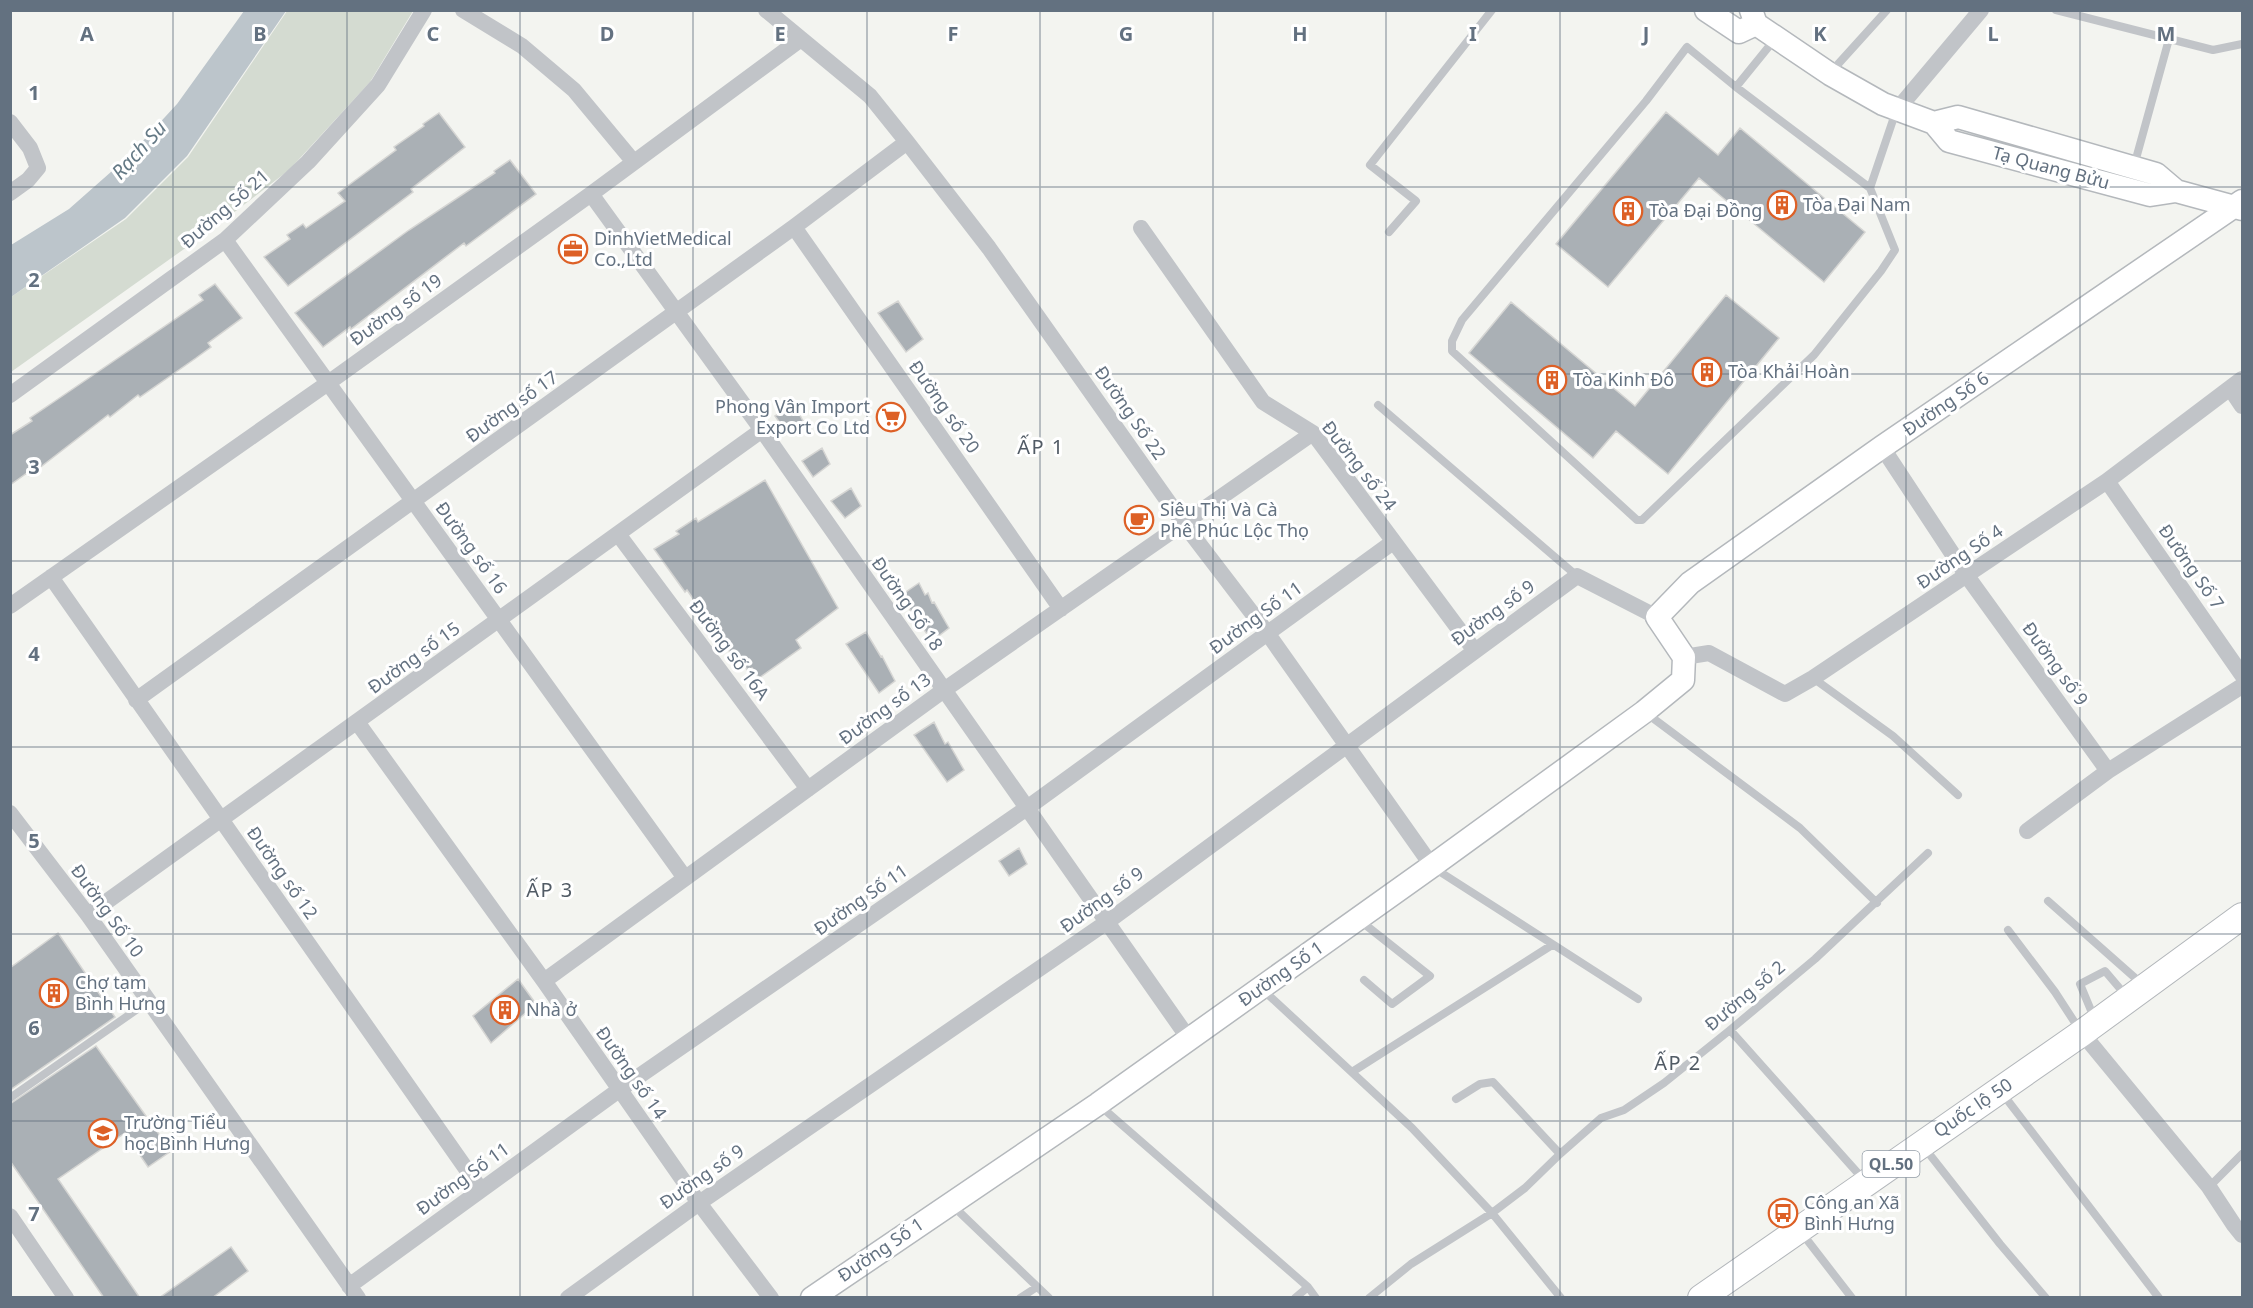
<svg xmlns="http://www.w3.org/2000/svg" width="2253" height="1308" font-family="'Noto Sans',sans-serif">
<rect width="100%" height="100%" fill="#f3f4f0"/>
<path fill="#d4dbd1" d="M 287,11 L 413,11 L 370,82 L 289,170 L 215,227 L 11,372 L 11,297 L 126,219 L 188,157 Z"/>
<path fill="#bcc5cb" d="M 244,11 L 286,11 L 187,156 L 125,218 L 11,297 L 11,245 L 69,209 L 129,156 L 177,104 Z"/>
<path fill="#aab0b5" stroke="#d5d5d3" stroke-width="1.5" d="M 1666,112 L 1718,155 L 1740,128 L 1865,232 L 1824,282 L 1699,178 L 1608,287 L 1556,244 Z
M 439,113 L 465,147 L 411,189 L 413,192 L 288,286 L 264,257 L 290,239 L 287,235 L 303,224 L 306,228 L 345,201 L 338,193 L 396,150 L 394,147 L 424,126 L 423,124 Z
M 510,160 L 536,194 L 466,246 L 464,243 L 351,329 L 350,327 L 323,347 L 295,313 L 409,230 L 495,173 L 494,171 Z
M 215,284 L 242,318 L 208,343 L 211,347 L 196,358 L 140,397 L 138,395 L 110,417 L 108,415 L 29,476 L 27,473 L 10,485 L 10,435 L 32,421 L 30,418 L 58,399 L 203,300 L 199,295 Z
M 1726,295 L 1779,338 L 1668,474 L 1616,431 L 1593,458 L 1469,353 L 1511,302 L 1635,406 Z
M 898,301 L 923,339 L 906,352 L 878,313 Z
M 794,404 L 803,421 L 787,433 L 775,416 Z
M 822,448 L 830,464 L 813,477 L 802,461 Z
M 765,480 L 838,608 L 796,640 L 801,648 L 759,678 L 752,668 L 748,671 L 735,652 L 732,655 L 687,590 L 685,592 L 654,549 L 679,534 L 676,531 L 696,518 L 698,522 Z
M 851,488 L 861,506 L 845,518 L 831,501 Z
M 919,583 L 925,595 L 928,593 L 932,603 L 934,602 L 949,628 L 932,641 L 900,596 Z
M 866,632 L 881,657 L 882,656 L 895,681 L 879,693 L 846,644 Z
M 934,722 L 945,744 L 948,742 L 964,770 L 947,782 L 914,735 Z
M 1019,848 L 1027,864 L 1009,876 L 999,861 Z
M 58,933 L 115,1017 L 10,1090 L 10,968 Z
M 518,979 L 536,1004 L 491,1043 L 473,1016 Z
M 96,1046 L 171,1151 L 148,1167 L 125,1133 L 58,1179 L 140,1298 L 104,1298 L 10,1161 L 10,1104 Z
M 231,1247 L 248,1271 L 212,1298 L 159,1298 Z"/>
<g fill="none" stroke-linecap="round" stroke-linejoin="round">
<g stroke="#b4b8bc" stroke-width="25">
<path id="secondary" d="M 1706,10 L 1739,32 L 1756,24
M 1751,10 L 1756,24 L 1830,74 L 1883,104 L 1934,123 L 1958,117 L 2156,174 L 2176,191
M 1934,123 L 1949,141 L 2150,195 L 2176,191 L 2242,209
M 812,1298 L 1098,1104 L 1432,866 L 1644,712 L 1683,680 L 1684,657 L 1657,617 L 1690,583 L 1882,447 L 2242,201"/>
</g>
<g stroke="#b2b6ba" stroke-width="28">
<path id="primary" d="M 1701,1298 L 2082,1033 L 2242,916"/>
</g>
<path stroke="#c1c4c8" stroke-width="8" d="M 2056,10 L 2213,50 L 2242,44
M 1775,39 L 1736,87 L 1687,47 L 1646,101 L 1462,320 L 1452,341 L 1452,351 L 1637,520 L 1642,520 L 1814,355 L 1881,271 L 1895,250 L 1870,188 L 1896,111
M 1830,73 L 1887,10
M 1736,87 L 1870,188
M 2134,166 L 2169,39
M 1389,232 L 1416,201 L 1370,165 L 1492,10
M 1378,405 L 1577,576
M 1813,678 L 1893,736 L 1958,795
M 1646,713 L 1800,828 L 1877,903
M 1434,868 L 1638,999
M 2048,901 L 2142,984
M 1358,919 L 1430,976 L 1392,1004 L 1364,980
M 2008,930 L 2055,992 L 2081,1032
M 1261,988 L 1412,1128 L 1492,1213 L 1561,1298
M 2095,1020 L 2080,984 L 2105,971 L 2128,998
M 1730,1030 L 1864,1180
M 1352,1072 L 1552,945
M 2002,1093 L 2159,1298
M 10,1098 L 149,1001
M 1456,1099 L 1480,1084 L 1493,1082 L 1560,1154
M 1098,1104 L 1308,1287
M 1923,1146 L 2000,1244 L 2046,1298
M 2209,1187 L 2242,1154
M 951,1204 L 1049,1298
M 1801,1232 L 1852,1298
M 1020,1298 L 1037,1287
M 1295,1298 L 1308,1287 L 1316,1298
M 1369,1298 L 1411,1264 L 1492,1213 L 1525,1188 L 1560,1154 L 1601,1118 L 1624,1110 L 1664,1083 L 1730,1030 L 1815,959 L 1928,853"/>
<path stroke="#c1c4c8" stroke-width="16" d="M 463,10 L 522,46 L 574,90 L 633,161
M 766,10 L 870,96 L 907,142 L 989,248 L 1184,524 L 1268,634 L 1432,866
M 1896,111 L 1981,10
M 10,122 L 30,148 L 38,168 L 28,180 L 10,193
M 591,194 L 762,430 L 1189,1039
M 794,227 L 1061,609
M 1141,228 L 1263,402 L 1313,433 L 1475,651
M 225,240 L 685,878
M 2230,388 L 2242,406
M 10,395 L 225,240 L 308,162 L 378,85 L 424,10
M 1882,447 L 1967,576 L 2108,771 L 2242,686
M 2107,481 L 2242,675
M 618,534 L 808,789
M 51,577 L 481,1190
M 10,606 L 328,383 L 591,194 L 801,39
M 1684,657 L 1709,653 L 1785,694 L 1813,678 L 2107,481 L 2242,379
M 136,700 L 794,227 L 907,142
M 357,722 L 544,981 L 699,1203 L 771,1298
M 10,813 L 88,915 L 358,1298
M 2027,831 L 2108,771
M 88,915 L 762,430
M 544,981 L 944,690 L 1313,433
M 2082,1033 L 2209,1187 L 2234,1225 L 2242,1235
M 10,1216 L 66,1298
M 349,1286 L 619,1090 L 1027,808 L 1393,542
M 568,1298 L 699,1203 L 1107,922 L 1577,576 L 1657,617"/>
<use href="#secondary" stroke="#fff" stroke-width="22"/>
<use href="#primary" stroke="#fff" stroke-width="26"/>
</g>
<path fill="none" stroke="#637180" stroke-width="1.5" stroke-opacity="0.55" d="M 173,10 L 173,1298M 347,10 L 347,1298M 520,10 L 520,1298M 693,10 L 693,1298M 867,10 L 867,1298M 1040,10 L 1040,1298M 1213,10 L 1213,1298M 1386,10 L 1386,1298M 1560,10 L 1560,1298M 1733,10 L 1733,1298M 1906,10 L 1906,1298M 2080,10 L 2080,1298M 10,187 L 2242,187M 10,374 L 2242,374M 10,561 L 2242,561M 10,747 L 2242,747M 10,934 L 2242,934M 10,1121 L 2242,1121"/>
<defs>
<g id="building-ring" transform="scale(1.5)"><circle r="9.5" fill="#fff" stroke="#dd6026" stroke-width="1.5"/><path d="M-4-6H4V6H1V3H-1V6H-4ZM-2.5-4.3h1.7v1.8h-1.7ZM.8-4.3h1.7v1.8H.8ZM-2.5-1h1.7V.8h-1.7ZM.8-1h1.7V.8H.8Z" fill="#dd6026"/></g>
<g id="office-ring" transform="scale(1.5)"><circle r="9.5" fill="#fff" stroke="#dd6026" stroke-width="1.5"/><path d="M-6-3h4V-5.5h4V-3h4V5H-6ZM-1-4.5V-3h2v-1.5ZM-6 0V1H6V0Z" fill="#dd6026"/></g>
<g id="supermarket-ring" transform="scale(1.5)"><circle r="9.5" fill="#fff" stroke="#dd6026" stroke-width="1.5"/><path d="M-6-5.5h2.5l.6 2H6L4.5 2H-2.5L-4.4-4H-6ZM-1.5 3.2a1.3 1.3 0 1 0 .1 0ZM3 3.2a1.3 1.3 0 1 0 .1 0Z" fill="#dd6026"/></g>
<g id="cafe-ring" transform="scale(1.5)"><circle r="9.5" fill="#fff" stroke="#dd6026" stroke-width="1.5"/><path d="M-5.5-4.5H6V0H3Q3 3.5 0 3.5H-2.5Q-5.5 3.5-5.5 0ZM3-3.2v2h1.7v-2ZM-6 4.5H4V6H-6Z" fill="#dd6026"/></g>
<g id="school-ring" transform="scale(1.5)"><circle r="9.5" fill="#fff" stroke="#dd6026" stroke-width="1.5"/><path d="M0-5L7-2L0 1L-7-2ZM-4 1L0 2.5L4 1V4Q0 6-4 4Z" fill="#dd6026"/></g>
<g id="bus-ring" transform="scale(1.5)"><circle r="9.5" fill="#fff" stroke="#dd6026" stroke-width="1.5"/><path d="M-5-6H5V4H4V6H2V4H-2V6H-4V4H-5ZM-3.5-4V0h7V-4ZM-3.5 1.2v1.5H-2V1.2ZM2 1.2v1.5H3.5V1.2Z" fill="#dd6026"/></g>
</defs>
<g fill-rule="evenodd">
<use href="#building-ring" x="1782" y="205"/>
<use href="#building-ring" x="1628" y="211"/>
<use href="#office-ring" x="573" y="249"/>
<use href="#building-ring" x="1707" y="372"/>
<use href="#building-ring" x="1552" y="380"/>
<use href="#supermarket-ring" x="891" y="417"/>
<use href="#cafe-ring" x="1139" y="520"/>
<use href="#building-ring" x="54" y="993"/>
<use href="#building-ring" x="505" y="1010"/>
<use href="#school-ring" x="103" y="1133"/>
<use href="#bus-ring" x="1783" y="1213"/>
</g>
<g text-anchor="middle" stroke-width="6" stroke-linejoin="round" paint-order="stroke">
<rect fill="#fff" stroke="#929ca6" stroke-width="1.5" x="1862.5" y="1151" width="57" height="26" rx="4.5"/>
<g font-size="16" font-weight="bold" fill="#637180">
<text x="1891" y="1170">QL.50</text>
</g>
<g font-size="18" fill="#637180" stroke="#fff">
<text transform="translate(2051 168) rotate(15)" y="6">Tạ Quang Bửu</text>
<text transform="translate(225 209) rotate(-41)" y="6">Đường Số 21</text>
<text transform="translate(396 310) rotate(-36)" y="6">Đường số 19</text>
<text transform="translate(1946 404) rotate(-34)" y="6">Đường Số 6</text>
<text transform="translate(512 407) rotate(-36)" y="6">Đường số 17</text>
<text transform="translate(944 407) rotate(55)" y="6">Đường số 20</text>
<text transform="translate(1130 413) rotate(55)" y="6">Đường Số 22</text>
<text transform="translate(1359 466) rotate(52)" y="6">Đường số 24</text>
<text transform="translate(471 548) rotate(54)" y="6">Đường số 16</text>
<text transform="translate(1960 557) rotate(-34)" y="6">Đường Số 4</text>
<text transform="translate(2191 567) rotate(55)" y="6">Đường Số 7</text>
<text transform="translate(907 604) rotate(55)" y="6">Đường Số 18</text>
<text transform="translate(1493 613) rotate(-36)" y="6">Đường số 9</text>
<text transform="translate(1256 618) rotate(-36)" y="6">Đường Số 11</text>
<text transform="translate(729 650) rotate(53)" y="6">Đường số 16A</text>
<text transform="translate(414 658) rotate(-36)" y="6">Đường số 15</text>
<text transform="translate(2055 664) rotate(54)" y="6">Đường số 9</text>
<text transform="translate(885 709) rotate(-36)" y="6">Đường số 13</text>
<text transform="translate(282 873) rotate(55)" y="6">Đường số 12</text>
<text transform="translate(861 900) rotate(-35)" y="6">Đường Số 11</text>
<text transform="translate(1102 900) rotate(-36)" y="6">Đường số 9</text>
<text transform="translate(107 911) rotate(54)" y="6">Đường Số 10</text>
<text transform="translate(1281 974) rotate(-35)" y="6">Đường Số 1</text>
<text transform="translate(1745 996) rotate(-40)" y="6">Đường số 2</text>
<text transform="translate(631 1073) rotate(55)" y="6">Đường số 14</text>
<text transform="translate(1973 1108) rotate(-34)" y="6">Quốc lộ 50</text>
<text transform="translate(702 1177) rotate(-35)" y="6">Đường số 9</text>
<text transform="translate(463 1179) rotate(-36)" y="6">Đường Số 11</text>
<text transform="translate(881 1250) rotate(-34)" y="6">Đường Số 1</text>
</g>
<g font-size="18" fill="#637180" stroke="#fff" text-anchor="start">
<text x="1803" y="211">Tòa Đại Nam</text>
<text x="1649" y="217">Tòa Đại Đồng</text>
<text x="594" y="245">DinhVietMedical<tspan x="594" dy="21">Co.,Ltd</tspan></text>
<text x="1728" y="378">Tòa Khải Hoàn</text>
<text x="1573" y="386">Tòa Kinh Đô</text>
<text x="870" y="413" text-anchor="end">Phong Vân Import<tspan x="870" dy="21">Export Co Ltd</tspan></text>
<text x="1160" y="516">Siêu Thị Và Cà<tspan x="1160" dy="21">Phê Phúc Lộc Thọ</tspan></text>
<text x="75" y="989">Chợ tạm<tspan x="75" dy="21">Bình Hưng</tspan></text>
<text x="526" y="1016">Nhà ở</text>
<text x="124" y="1129">Trường Tiểu<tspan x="124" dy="21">học Bình Hưng</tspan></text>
<text x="1804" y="1209">Công an Xã<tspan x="1804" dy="21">Bình Hưng</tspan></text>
</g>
<g font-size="20" font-style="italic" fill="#647985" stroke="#fff">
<text transform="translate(139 150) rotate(-48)" y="7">Rạch Su</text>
</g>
<g font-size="20" letter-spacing="1.5" fill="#515b65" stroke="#fff">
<text x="1041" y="454">ẤP 1</text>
<text x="550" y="897">ẤP 3</text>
<text x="1678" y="1070">ẤP 2</text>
</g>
</g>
<g font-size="20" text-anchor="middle" font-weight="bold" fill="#637180" stroke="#fff" stroke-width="6" stroke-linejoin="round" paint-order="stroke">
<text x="87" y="41">A</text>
<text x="260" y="41">B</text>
<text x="433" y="41">C</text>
<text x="607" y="41">D</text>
<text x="780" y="41">E</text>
<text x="953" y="41">F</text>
<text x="1126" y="41">G</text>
<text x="1300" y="41">H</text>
<text x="1473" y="41">I</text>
<text x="1646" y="41">J</text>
<text x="1820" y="41">K</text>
<text x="1993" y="41">L</text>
<text x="2166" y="41">M</text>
<text x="34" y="100">1</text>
<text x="34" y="287">2</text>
<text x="34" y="474">3</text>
<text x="34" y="661">4</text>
<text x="34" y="848">5</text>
<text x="34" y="1035">6</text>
<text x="34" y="1221">7</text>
</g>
<rect width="2253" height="1308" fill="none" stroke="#637180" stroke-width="24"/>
</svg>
